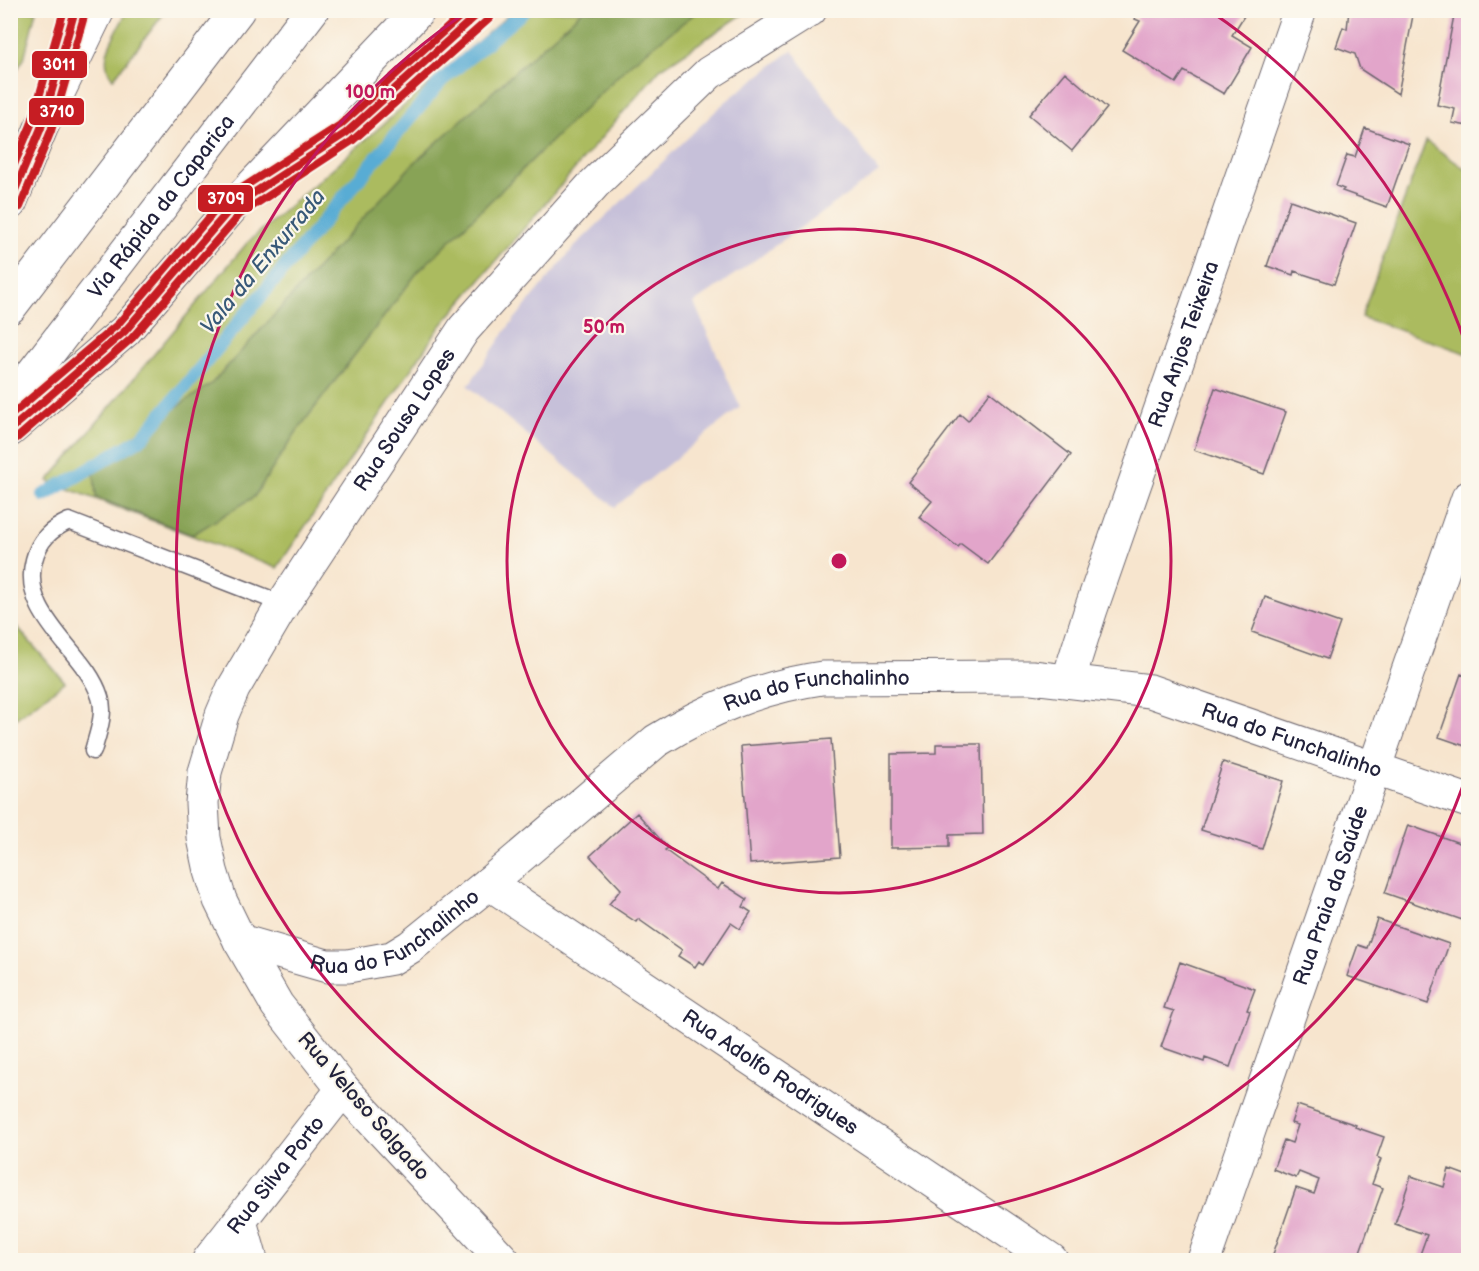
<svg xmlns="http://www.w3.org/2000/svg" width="1479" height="1271" font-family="'Balsamiq Sans',sans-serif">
<rect width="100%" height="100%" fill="#fbf7ec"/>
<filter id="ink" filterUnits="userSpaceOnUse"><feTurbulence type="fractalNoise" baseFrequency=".0167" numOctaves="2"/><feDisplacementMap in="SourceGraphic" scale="12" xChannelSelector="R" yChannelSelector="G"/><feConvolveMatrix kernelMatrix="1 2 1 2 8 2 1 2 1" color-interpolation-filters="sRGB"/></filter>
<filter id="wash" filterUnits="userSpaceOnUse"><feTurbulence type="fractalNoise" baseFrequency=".008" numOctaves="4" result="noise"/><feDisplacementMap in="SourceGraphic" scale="24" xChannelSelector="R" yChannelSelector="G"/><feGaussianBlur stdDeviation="1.35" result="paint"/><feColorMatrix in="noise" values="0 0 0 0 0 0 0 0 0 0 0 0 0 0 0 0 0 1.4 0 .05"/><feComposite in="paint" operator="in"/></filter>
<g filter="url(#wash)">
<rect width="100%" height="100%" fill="#f7e5ce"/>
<path fill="#c6c0d9" d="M 792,50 L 879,172 L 694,303 L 740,407 L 615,507 L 468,386 L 509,326 L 575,246 L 724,103 Z"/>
<path fill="#abbb5f" stroke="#666e4d" stroke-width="1.5" d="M 11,10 L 36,11 L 24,59 L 11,79 Z
M 127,11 L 166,11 L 113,79 C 95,57 118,32 127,11 Z
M 513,11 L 748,11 L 660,69 L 439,328 L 277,568 L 48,481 L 247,243 Z
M 1426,141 L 1468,171 L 1468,354 L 1361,317 Z
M 10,619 L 65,682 L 11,722 L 10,722 Z"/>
<path fill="#88a356" stroke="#556248" stroke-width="1.5" d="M 583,10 L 698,11 L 630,64 L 417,273 L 297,431 L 254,497 L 192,535 L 96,497 L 93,463 L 211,384 L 412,165 Z"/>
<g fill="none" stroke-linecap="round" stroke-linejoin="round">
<path stroke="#59acd4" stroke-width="14" d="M 44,495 L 142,438 L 441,81 L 525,10"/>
</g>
<g id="blocks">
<path fill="#e2a5ca" d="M 1140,10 L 1234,10 L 1244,16 L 1232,35 L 1252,47 L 1224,94 L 1184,71 L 1176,83 L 1122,50 L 1140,21 L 1135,19 Z
M 1349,10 L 1414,10 L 1398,94 L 1360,69 L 1355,54 L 1336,47 L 1343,27 L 1347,29 Z
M 1455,10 L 1468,10 L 1468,126 L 1452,123 L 1455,109 L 1437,105 Z
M 1065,72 L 1107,108 L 1072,151 L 1029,115 Z
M 1365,128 L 1409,144 L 1387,207 L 1342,191 L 1344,189 L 1336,186 L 1347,155 L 1355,157 Z
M 1290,200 L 1356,223 L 1334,284 L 1294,271 L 1293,275 L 1267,266 Z
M 1215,388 L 1286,412 L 1264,474 L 1194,450 Z
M 990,392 L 1071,455 L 988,564 L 961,544 L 958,547 L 919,517 L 932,501 L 908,482 L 960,414 L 968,421 Z
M 1265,597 L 1340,623 L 1327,659 L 1252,632 Z
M 1461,674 L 1468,677 L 1468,747 L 1439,737 Z
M 831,739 L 840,857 L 750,864 L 741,746 Z
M 936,744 L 981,744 L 983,834 L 949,835 L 949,847 L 891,848 L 891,754 L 936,753 Z
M 1223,762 L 1283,781 L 1262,849 L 1201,830 Z
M 637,813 L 668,848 L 665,850 L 718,889 L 722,883 L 747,899 L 743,907 L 751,912 L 740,929 L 731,923 L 704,964 L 699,961 L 695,967 L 678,956 L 682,950 L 638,919 L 636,922 L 609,904 L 621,889 L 590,856 Z
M 1408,825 L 1468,846 L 1468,922 L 1385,893 Z
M 1377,919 L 1449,944 L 1428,1004 L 1347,976 L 1358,945 L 1367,948 Z
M 1180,962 L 1255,989 L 1247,1010 L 1250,1011 L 1230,1067 L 1205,1058 L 1204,1062 L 1161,1047 L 1174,1011 L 1164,1008 Z
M 1297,1105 L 1356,1125 L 1355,1127 L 1384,1137 L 1377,1157 L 1381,1159 L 1372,1184 L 1383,1188 L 1357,1260 L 1271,1260 L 1296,1188 L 1314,1194 L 1319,1180 L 1299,1172 L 1296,1178 L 1273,1169 L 1284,1140 L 1292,1143 L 1298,1125 L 1291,1123 Z
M 1449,1169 L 1468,1176 L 1468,1260 L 1418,1260 L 1427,1235 L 1395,1224 L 1411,1176 L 1444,1187 Z"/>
</g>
</g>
<g filter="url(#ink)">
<use href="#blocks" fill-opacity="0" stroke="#6d666e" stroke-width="1.5"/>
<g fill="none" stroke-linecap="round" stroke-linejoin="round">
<g stroke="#6d666e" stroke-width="19">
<path id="service" d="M 63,53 L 75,10
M 273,181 L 346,133 L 483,10
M 93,751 C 97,736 106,713 100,697 C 86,651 19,616 34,560 C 39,540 51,529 69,521 L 283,604"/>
</g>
<g stroke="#6d666e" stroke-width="35">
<g id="minor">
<path id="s1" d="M 1068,681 L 1091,609 L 1300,10"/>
<path id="s2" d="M 489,883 L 1051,1260"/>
<path id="s3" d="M 240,941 L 327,966 L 348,966 L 392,958 L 410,947 L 489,883 L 656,741 C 708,709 760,687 822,678 L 1032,677 L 1150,691 L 1468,801"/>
<path d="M 240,1221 L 251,1260"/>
<path id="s4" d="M 209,1260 L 343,1089"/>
<path id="s5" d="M 1204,1260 L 1468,498"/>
</g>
</g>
<g stroke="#6d666e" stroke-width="35">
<g id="tertiary">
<path id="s6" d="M 503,1260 L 343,1089 L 277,1005 L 240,941 L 220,900 L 211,871 L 204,838 L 202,803 L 205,772 L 222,715 L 233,689 L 283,604 L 464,329 L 594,184 L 709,73 L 810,10"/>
</g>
</g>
<g stroke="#6d666e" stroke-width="35">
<g id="trunk">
<path d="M 10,203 L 41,128 L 98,10"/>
<path d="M 10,307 L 238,10"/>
<path id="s7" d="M 10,403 L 312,10"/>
<path d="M 10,430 L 125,331 L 232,207 L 419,10"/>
</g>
</g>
<use href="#service" stroke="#fff" stroke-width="16"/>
<use href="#minor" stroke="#fff" stroke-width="33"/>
<use href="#tertiary" stroke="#fff" stroke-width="33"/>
<use href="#trunk" stroke="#fff" stroke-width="33"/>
<g stroke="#fbf7ec" stroke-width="12">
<path id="bus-1" d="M 10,202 L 41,128 L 75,10
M 10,430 L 125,331 L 232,207 L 346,133 L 482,10"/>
</g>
<g stroke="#fbf7ec" stroke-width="12">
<path id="bus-2" d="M 20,207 L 51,131 L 85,13
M 17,438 L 132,338 L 239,215 L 352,141 L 490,18"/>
</g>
<g stroke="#fbf7ec" stroke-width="12">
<path id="bus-3" d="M 10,174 L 31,125 L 64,10
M 10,416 L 118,324 L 225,199 L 340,125 L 467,10"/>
</g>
<use href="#bus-1" stroke="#c61d23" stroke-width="8"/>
<use href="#bus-2" stroke="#c61d23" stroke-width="8"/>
<use href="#bus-3" stroke="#c61d23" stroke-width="8"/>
</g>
</g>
<g fill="none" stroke="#c2185b" stroke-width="3">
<circle cx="839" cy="561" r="332"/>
<path d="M1468 771A663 663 0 1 1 468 11M1210 11A663 663 0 0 1 1468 351"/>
</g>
<g text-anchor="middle" stroke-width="4.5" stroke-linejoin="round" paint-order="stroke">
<g font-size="21" fill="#22223b" stroke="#fbf7ec">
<text dy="7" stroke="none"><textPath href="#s7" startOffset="248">Via Rápida da Caparica</textPath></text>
<text dy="7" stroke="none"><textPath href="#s1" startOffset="356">Rua Anjos Teixeira</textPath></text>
<text dy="7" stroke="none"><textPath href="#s6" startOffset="998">Rua Sousa Lopes</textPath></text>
<text dy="7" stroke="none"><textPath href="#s3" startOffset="670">Rua do Funchalinho</textPath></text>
<text dy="7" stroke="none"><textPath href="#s3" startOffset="1156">Rua do Funchalinho</textPath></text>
<text dy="7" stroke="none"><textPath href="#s5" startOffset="386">Rua Praia da Saúde</textPath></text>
<text dy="7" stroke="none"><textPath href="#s3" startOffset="168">Rua do Funchalinho</textPath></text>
<text dy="7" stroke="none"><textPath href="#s2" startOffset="339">Rua Adolfo Rodrigues</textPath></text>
<text transform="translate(364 1106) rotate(49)" y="7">Rua Veloso Salgado</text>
<text dy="7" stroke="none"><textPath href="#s4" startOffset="108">Rua Silva Porto</textPath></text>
</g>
<g font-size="22" font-style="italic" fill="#385978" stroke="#fbf7ec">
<text transform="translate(262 261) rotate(-50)" y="8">Vala da Enxurrada</text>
</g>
</g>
<circle cx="839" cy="561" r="9" fill="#c2185b" stroke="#fbf7ec" stroke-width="3"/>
<g font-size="18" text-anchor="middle" font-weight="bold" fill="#c2185b" stroke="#fbf7ec" stroke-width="4.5" stroke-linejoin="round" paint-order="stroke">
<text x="370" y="98">100 m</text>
<text x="604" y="333">50 m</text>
</g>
<g stroke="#fbf7ec" stroke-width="2">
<rect x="31" y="50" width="57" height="29" rx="6" fill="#c61d23"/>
<rect x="28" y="97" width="57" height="29" rx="6" fill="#c61d23"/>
<rect x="197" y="184" width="57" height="29" rx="6" fill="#c61d23"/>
</g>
<g font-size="16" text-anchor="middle" font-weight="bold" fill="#fff">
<text x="59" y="70">3011</text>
<text x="57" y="117">3710</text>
<text x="226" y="204">3709</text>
</g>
<rect width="1479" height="1271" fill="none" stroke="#fbf7ec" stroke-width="36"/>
</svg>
